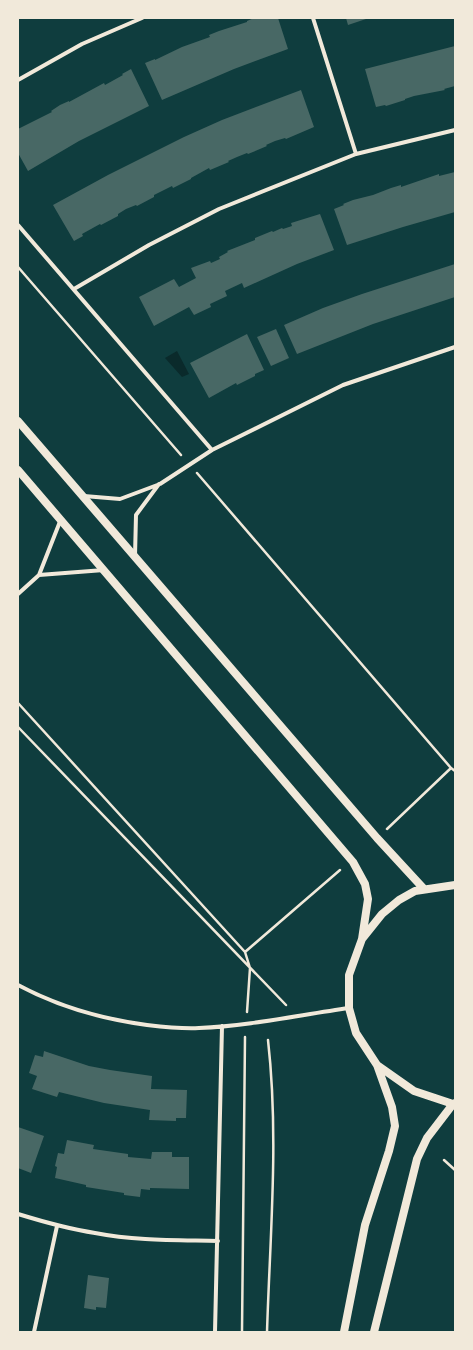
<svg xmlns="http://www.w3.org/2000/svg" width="473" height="1350" font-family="Jost,sans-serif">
<rect width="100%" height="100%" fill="#0f3d3e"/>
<path fill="#0a2a2b" d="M 177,351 L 189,374 L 182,377 L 165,358 Z"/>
<path fill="#486865" d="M 254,18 L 278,18 L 288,49 L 234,69 L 162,100 L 145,63 L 155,59 L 155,60 L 182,47 L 210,37 L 209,35 L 219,31 L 247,22 L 247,21 Z
M 346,18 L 369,18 L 348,25 Z
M 455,46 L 455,86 L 444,89 L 445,90 L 414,96 L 405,99 L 405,100 L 386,106 L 385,105 L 376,107 L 365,69 Z
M 131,69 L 149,106 L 79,141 L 28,171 L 18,153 L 18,129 L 52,112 L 51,111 L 60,105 L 69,101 L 69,102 L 104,83 L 105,85 L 123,75 L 122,74 Z
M 301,90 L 314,127 L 286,139 L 285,138 L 275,141 L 266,145 L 267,146 L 248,154 L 247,153 L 237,157 L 228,161 L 229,162 L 210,170 L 209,168 L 191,178 L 191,179 L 173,188 L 172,186 L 154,195 L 154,197 L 137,206 L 136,205 L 126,209 L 118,214 L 118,216 L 101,225 L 100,224 L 82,234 L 83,236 L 74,241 L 53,205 L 108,175 L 184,137 L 222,120 Z
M 455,172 L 455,212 L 403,227 L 347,245 L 334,209 L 344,205 L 343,204 L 353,200 L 373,195 L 391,188 L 401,185 L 401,187 L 439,174 L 439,176 Z
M 320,214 L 334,250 L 297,264 L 244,288 L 242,283 L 225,291 L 227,296 L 210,304 L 211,307 L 194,315 L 189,307 L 154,326 L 139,297 L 174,279 L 179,287 L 196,278 L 191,268 L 210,261 L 211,263 L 220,259 L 219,257 L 228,252 L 227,251 L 255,240 L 255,238 L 272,231 L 273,232 L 282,228 L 283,229 L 292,226 L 291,223 Z
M 455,264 L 455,297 L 373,324 L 297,354 L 284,325 L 323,308 L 362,294 Z
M 276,329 L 289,358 L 271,366 L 257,337 Z
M 247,334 L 264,370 L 255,374 L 255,376 L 237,385 L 236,383 L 209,398 L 190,363 Z
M 44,1051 L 89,1066 L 110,1070 L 152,1076 L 151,1089 L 187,1090 L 186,1118 L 176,1118 L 176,1121 L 149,1120 L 150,1110 L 104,1103 L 59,1092 L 57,1097 L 32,1089 L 37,1076 L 29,1073 L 35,1055 L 43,1057 Z
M 18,1127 L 44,1136 L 31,1173 L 18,1168 L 19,1162 L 18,1161 Z
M 67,1140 L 94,1145 L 93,1149 L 128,1154 L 128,1157 L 151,1159 L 152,1152 L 172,1152 L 172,1157 L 189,1157 L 189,1189 L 150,1188 L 150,1190 L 141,1189 L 140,1197 L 124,1195 L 124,1193 L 86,1187 L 86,1185 L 55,1178 L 57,1167 L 55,1166 L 58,1153 L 64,1154 Z
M 88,1275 L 109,1278 L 106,1308 L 96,1307 L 96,1310 L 84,1308 Z"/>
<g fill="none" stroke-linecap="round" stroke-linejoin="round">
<path stroke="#f1e9da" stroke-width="2.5" d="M 18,267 L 181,455
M 197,473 L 451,768 L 455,771
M 18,703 L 245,952 L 250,968 L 247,1012
M 18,727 L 286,1005
M 387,829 L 451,768
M 245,952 L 340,870
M 444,1160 L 455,1170
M 242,1332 L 245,1037
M 267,1332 C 270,1235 279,1137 268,1040"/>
<path stroke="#f1e9da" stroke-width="4" d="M 313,18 L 356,154
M 18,80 L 82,44 L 142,18
M 18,225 L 212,450
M 74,289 L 149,245 L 219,209 L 356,154 L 455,130
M 84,496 L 120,499 L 160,484 L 212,450 L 343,385 L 455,347
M 61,519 L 39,575 L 104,570
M 135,556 L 136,515 L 159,484
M 18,594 L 39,575
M 18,985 C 59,1007 102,1019 147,1025 C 164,1027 182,1029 199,1028 C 249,1026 299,1015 349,1008
M 18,1214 C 44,1222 69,1229 95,1233 C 136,1241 177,1240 218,1241
M 34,1332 L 57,1226
M 215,1332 L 222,1026"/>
<path stroke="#f1e9da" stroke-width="8" d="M 18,421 L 377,838 L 424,889
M 18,470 L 353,862 L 365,884 L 368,899 L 362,939
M 377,1065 L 414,1091 L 453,1104 L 455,1103
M 344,1332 L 365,1225 L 389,1151 L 395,1126 L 392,1107 L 377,1065 L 356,1033 L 349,1008 L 349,975 L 362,939 L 382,914 L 399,900 L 415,891 L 455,885
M 374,1332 L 417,1159 L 427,1138 L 453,1104"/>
</g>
<rect width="473" height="1350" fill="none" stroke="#f1e9da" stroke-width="38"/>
</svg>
